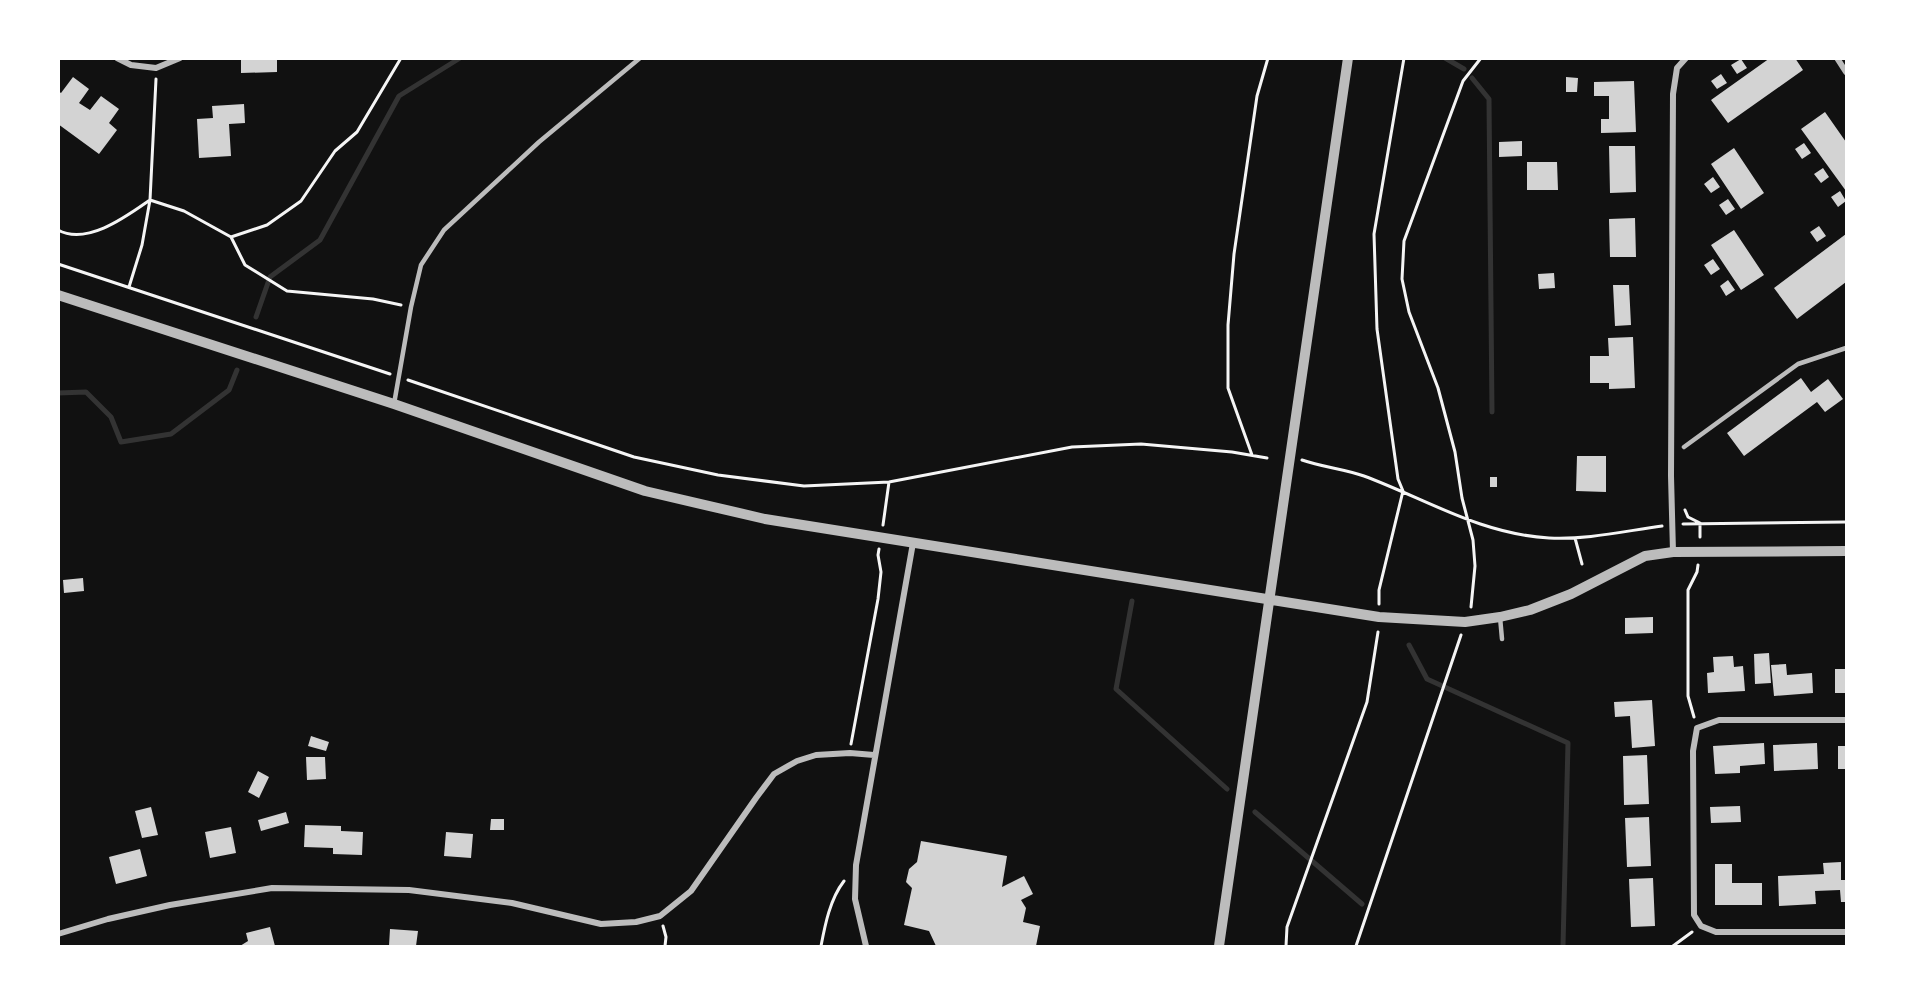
<svg xmlns="http://www.w3.org/2000/svg" width="1905" height="1005" font-family="Arial,sans-serif">
<rect width="100%" height="100%" fill="#111"/>
<g fill="none" stroke-linecap="round" stroke-linejoin="round">
<path stroke="#333" stroke-width="5" d="M 1445,58 L 1464,69
M 1472,78 L 1489,99 L 1492,412
M 256,317 L 270,277 L 320,240 L 399,96 L 460,58
M 58,393 L 86,392 L 111,417 L 121,442 L 171,434 L 229,390 L 237,370
M 1132,601 L 1116,689 L 1227,789
M 1409,645 L 1427,679 L 1568,743 L 1563,946
M 1255,812 L 1362,904"/>
</g>
<path fill="#d3d3d3" d="M 241,58 L 277,58 L 277,72 L 241,73 Z
M 1770,58 L 1795,58 L 1803,70 L 1728,123 L 1711,100 Z
M 1741,59 L 1747,68 L 1737,74 L 1731,65 Z
M 1721,74 L 1727,83 L 1717,89 L 1711,81 Z
M 73,77 L 89,89 L 79,103 L 90,110 L 101,96 L 119,109 L 109,123 L 117,130 L 99,154 L 58,124 L 58,91 L 61,93 Z
M 1566,77 L 1578,78 L 1577,92 L 1566,92 Z
M 1634,81 L 1636,132 L 1601,133 L 1601,119 L 1609,119 L 1609,96 L 1594,96 L 1594,82 Z
M 244,104 L 245,123 L 229,124 L 231,156 L 199,158 L 197,119 L 213,118 L 212,106 Z
M 1825,112 L 1846,142 L 1846,191 L 1801,129 Z
M 1522,141 L 1522,156 L 1499,157 L 1499,142 Z
M 1804,143 L 1811,153 L 1802,159 L 1795,149 Z
M 1609,146 L 1635,146 L 1636,192 L 1610,193 Z
M 1734,148 L 1764,193 L 1741,209 L 1711,164 Z
M 1527,162 L 1557,162 L 1558,190 L 1527,190 Z
M 1823,168 L 1829,177 L 1821,183 L 1814,174 Z
M 1713,177 L 1720,187 L 1711,193 L 1704,184 Z
M 1840,191 L 1846,201 L 1838,207 L 1831,197 Z
M 1728,199 L 1735,209 L 1726,215 L 1719,205 Z
M 1635,218 L 1636,257 L 1610,257 L 1609,219 Z
M 1819,226 L 1826,236 L 1817,242 L 1810,232 Z
M 1734,230 L 1764,275 L 1741,290 L 1711,245 Z
M 1846,234 L 1846,282 L 1797,319 L 1774,288 Z
M 1713,259 L 1720,269 L 1711,275 L 1704,265 Z
M 1554,273 L 1555,288 L 1539,289 L 1538,274 Z
M 1728,280 L 1735,290 L 1726,296 L 1720,286 Z
M 1613,285 L 1629,285 L 1631,325 L 1615,326 Z
M 1633,337 L 1635,388 L 1609,389 L 1609,383 L 1590,383 L 1590,356 L 1609,356 L 1608,338 Z
M 1801,378 L 1811,392 L 1828,379 L 1843,399 L 1825,412 L 1817,402 L 1744,456 L 1727,433 Z
M 1577,456 L 1606,456 L 1606,492 L 1576,491 Z
M 1490,477 L 1497,477 L 1497,487 L 1490,487 Z
M 83,578 L 84,591 L 64,593 L 63,580 Z
M 1653,617 L 1653,633 L 1625,634 L 1625,618 Z
M 1769,653 L 1771,683 L 1755,684 L 1754,654 Z
M 1733,656 L 1734,667 L 1743,666 L 1745,691 L 1708,693 L 1707,673 L 1714,672 L 1713,657 Z
M 1786,664 L 1787,675 L 1812,673 L 1813,693 L 1774,696 L 1771,665 Z
M 1835,669 L 1846,669 L 1846,693 L 1835,693 Z
M 1652,700 L 1655,746 L 1632,748 L 1630,716 L 1615,717 L 1614,702 Z
M 311,736 L 329,742 L 326,751 L 308,746 Z
M 1764,743 L 1765,764 L 1740,766 L 1740,773 L 1715,774 L 1713,746 Z
M 1817,743 L 1818,769 L 1774,771 L 1773,745 Z
M 1838,746 L 1846,746 L 1846,769 L 1838,769 Z
M 1647,755 L 1649,804 L 1624,805 L 1623,756 Z
M 306,757 L 325,757 L 326,779 L 307,780 Z
M 258,771 L 269,777 L 259,798 L 248,792 Z
M 1740,806 L 1741,822 L 1711,823 L 1710,807 Z
M 151,807 L 158,835 L 142,838 L 135,811 Z
M 286,812 L 289,823 L 261,831 L 258,820 Z
M 1649,817 L 1651,866 L 1627,867 L 1625,818 Z
M 491,819 L 504,819 L 504,830 L 490,830 Z
M 305,825 L 341,826 L 341,831 L 363,832 L 362,855 L 333,854 L 333,848 L 304,847 Z
M 231,827 L 236,853 L 210,858 L 205,832 Z
M 446,832 L 473,834 L 471,858 L 444,856 Z
M 921,841 L 1007,856 L 1002,887 L 1024,876 L 1033,894 L 1021,900 L 1026,908 L 1023,922 L 1040,926 L 1036,946 L 936,946 L 929,931 L 904,925 L 912,888 L 906,882 L 909,869 L 917,862 Z
M 140,849 L 147,876 L 116,884 L 109,857 Z
M 1841,862 L 1841,880 L 1846,880 L 1846,902 L 1841,902 L 1840,890 L 1815,891 L 1816,904 L 1779,906 L 1778,876 L 1824,874 L 1823,863 Z
M 1715,864 L 1732,864 L 1732,883 L 1762,883 L 1762,905 L 1715,905 Z
M 1653,878 L 1655,926 L 1631,927 L 1629,879 Z
M 270,927 L 275,946 L 240,946 L 248,941 L 246,933 Z
M 390,929 L 418,931 L 416,946 L 389,946 Z"/>
<g fill="none" stroke-linecap="round" stroke-linejoin="round">
<path stroke="#f5f5f5" stroke-width="3" d="M 58,230 C 87,246 127,216 150,200 L 184,211 L 231,237 L 267,225 L 301,201 L 335,151 L 357,132 L 401,58
M 231,237 L 245,265 L 287,291 L 373,299 L 401,305
M 58,264 L 390,374
M 129,287 L 142,245 L 150,200 L 156,79
M 408,380 L 634,457 L 718,475 L 804,486 L 889,482 L 1072,447 L 1141,444 L 1232,452 L 1267,458
M 1252,455 L 1228,388 L 1228,325 L 1234,254 L 1257,96 L 1268,58
M 1302,460 C 1322,467 1344,469 1364,476 C 1426,499 1480,534 1549,538 C 1586,540 1625,531 1662,526
M 1685,510 L 1688,517 L 1700,523 L 1700,537
M 1683,524 L 1846,522
M 883,525 L 889,482
M 1575,538 L 1582,564
M 1379,604 L 1379,590 L 1403,491 L 1398,479 L 1377,329 L 1374,234 L 1404,58
M 1471,607 L 1475,566 L 1473,540 L 1462,498 L 1455,452 L 1438,388 L 1409,312 L 1402,279 L 1404,241 L 1463,81 L 1481,58
M 1694,717 L 1688,696 L 1688,590 L 1697,572 L 1698,565
M 851,744 L 878,599 L 881,572 L 878,555 L 879,549
M 663,926 L 666,937 L 665,946
M 821,946 C 825,925 830,899 844,881
M 1286,946 L 1287,927 L 1367,702 L 1378,632
M 1356,946 L 1461,635
M 1673,946 L 1692,932"/>
<path stroke="#bcbcbc" stroke-width="4.5" d="M 394,404 L 411,307 L 421,265 L 444,230 L 539,142 L 640,58
M 1684,447 L 1798,364 L 1846,348
M 1500,617 L 1502,639"/>
<path stroke="#bcbcbc" stroke-width="6" d="M 117,58 L 131,65 L 156,68 L 180,58
M 1837,58 L 1846,72
M 1673,552 L 1671,476 L 1673,94 L 1677,68 L 1686,58
M 1846,720 L 1719,720 L 1697,728 L 1693,751 L 1694,915 L 1701,926 L 1716,932 L 1846,932
M 58,934 L 108,919 L 170,905 L 272,888 L 409,890 L 512,903 L 601,924 L 636,922 L 660,916 L 691,891 L 756,798 L 774,774 L 797,761 L 816,755 L 850,753 L 874,755
M 866,946 L 855,899 L 856,865 L 913,543"/>
<path stroke="#bcbcbc" stroke-width="10" d="M 58,295 L 394,404 L 645,491 L 765,519 L 1379,617 L 1465,622 L 1500,617 L 1530,610 L 1571,594 L 1645,556 L 1673,552 L 1846,551
M 1219,946 L 1348,58"/>
</g>
<rect width="1905" height="1005" fill="none" stroke="#ffffff" stroke-width="120"/>
</svg>
